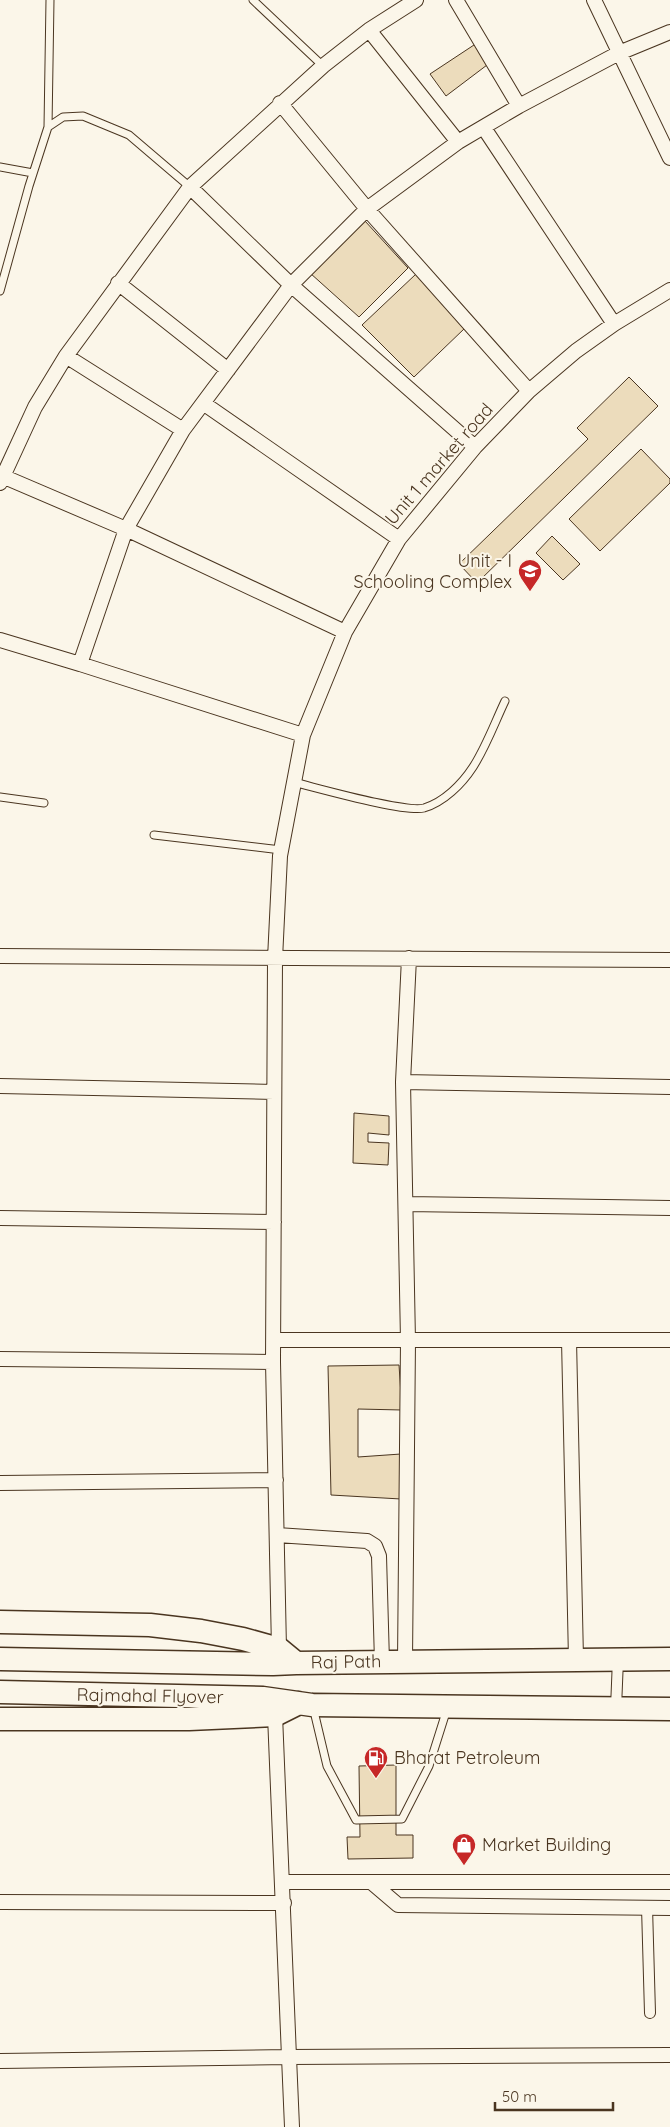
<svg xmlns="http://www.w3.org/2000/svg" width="670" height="2127" font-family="Quicksand,sans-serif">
<rect width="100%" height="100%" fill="#fbf6e9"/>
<path fill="#ecdcbc" stroke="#4a3520" d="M 477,43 L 491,62 L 446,96 L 430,74 Z
M 365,221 L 408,268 L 359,317 L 310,273 Z
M 416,274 L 465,328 L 414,377 L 362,325 Z
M 629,377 L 658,406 L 477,583 L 459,564 L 588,439 L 577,428 Z
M 641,449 L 670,479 L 670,483 L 600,551 L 569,519 Z
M 552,536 L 580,564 L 563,580 L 536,553 Z
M 354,1113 L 389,1116 L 389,1135 L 368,1133 L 368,1142 L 389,1143 L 388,1165 L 353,1163 Z
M 399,1365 L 402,1410 L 358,1409 L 358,1457 L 401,1454 L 401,1499 L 331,1495 L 328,1366 Z
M 396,1765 L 396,1835 L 413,1835 L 413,1858 L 348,1859 L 347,1837 L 360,1837 L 359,1766 Z"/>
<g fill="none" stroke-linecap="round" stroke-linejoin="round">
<g stroke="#4a3520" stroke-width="9">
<path id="service" d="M 253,0 L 323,66
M 48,127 L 50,0
M 0,167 L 33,173
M 0,291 L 29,186 L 48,127 L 63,117 L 83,116 L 129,135 L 190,187
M 293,782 C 318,788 405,813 424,808 C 444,802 462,784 473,767 C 486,747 495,722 505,701
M 0,797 L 44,803
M 154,835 L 281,850
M 313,1707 L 327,1766 L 356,1820 L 402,1819 L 429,1766 L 447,1709"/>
</g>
<g stroke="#4a3520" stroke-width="12">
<path id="pedestrian" d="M 616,1708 L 618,1659
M 647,1907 L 650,2013"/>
</g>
<g stroke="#4a3520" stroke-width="16">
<path id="minor" d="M 456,0 L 519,106
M 594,0 L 670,158
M 369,30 L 458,142
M 280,103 L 367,209 L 529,391
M 484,128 L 614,324
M 190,187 L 291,285 L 475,447
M 118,283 L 228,370
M 66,356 L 183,430
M 203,403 L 399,539
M 2,476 L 126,529 L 345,632
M 0,483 L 35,407 L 66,356 L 190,187 L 323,66 L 369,30 L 416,0
M 0,640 L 80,664
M 303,735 L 80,664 L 126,529 L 183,430 L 291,285 L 367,209 L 458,142 L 519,106 L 619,53 L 670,32
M 0,956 C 223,959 447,958 670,960
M 403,1082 L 670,1087
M 0,1086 L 274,1092
M 406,1204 L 670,1208
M 0,1218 L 274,1222
M 274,1340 L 670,1340
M 569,1340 L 576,1659
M 0,1359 L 273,1362
M 0,1483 L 276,1480
M 277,1535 L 367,1541 L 375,1546 L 379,1556 L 382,1662
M 279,1649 L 273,1362 L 275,959 L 280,856 L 303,735 L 345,632 L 399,539 L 475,447 L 529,391 L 576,351 L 614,324 L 670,290
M 405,1661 L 408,1341 L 403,1082 L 409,958
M 275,1715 L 289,2057 L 670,2055
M 283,1882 L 670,1882
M 371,1882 L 398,1905 L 670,1908
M 0,1902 L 284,1903
M 0,2061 L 289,2057 L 292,2127"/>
</g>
<g stroke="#4a3520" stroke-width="25">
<path id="primary" d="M 0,1622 L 150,1625 L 201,1631 L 243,1639 L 279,1649 L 296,1663 L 670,1659
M 0,1659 L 273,1664 L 296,1663
M 0,1692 L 263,1698 L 312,1705 L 670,1709
M 0,1719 L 189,1719 L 275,1715 L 299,1703"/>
</g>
<use href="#service" stroke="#fbf6e9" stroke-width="7"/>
<use href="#pedestrian" stroke="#fbf6e9" stroke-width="10"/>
<use href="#minor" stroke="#fbf6e9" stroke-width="14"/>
<use href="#primary" stroke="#fbf6e9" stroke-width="22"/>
</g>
<defs>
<g id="school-pin" transform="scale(1.25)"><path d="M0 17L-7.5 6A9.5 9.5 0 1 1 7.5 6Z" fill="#c62828" stroke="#fbf6e9"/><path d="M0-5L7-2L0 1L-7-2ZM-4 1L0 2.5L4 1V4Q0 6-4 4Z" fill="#fff"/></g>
<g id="fuel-pin" transform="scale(1.25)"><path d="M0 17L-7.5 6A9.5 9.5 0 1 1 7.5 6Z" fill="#c62828" stroke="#fbf6e9"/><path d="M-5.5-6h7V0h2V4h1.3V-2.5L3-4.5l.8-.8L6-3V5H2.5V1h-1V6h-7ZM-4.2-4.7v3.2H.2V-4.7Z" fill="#fff"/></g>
<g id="shop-pin" transform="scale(1.25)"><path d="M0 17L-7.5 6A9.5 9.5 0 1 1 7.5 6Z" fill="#c62828" stroke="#fbf6e9"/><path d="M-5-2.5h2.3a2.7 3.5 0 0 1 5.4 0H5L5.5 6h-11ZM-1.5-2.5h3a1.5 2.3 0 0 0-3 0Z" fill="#fff"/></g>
</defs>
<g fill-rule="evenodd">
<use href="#school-pin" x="530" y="571"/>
<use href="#fuel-pin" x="376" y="1758"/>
<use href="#shop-pin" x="464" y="1845"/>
</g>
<g text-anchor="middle" stroke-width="4" stroke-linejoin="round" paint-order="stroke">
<g font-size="18" fill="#4a3520" stroke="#fbf6e9">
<text transform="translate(439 464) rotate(-49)" y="6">Unit 1 market road</text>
<text transform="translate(346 1662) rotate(-1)" y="6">Raj Path</text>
<text transform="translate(150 1696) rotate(1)" y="6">Rajmahal Flyover</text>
</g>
<g font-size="18" fill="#4a3520" stroke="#fbf6e9" text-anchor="start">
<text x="512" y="567" text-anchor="end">Unit - I<tspan x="512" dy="21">Schooling Complex</tspan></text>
<text x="394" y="1764">Bharat Petroleum</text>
<text x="482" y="1851">Market Building</text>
</g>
</g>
<path d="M495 2102v8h118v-8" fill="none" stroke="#4a3520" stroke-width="2.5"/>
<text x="502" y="2102" font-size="15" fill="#4a3520" stroke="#fbf6e9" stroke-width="4" paint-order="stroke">50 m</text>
</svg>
